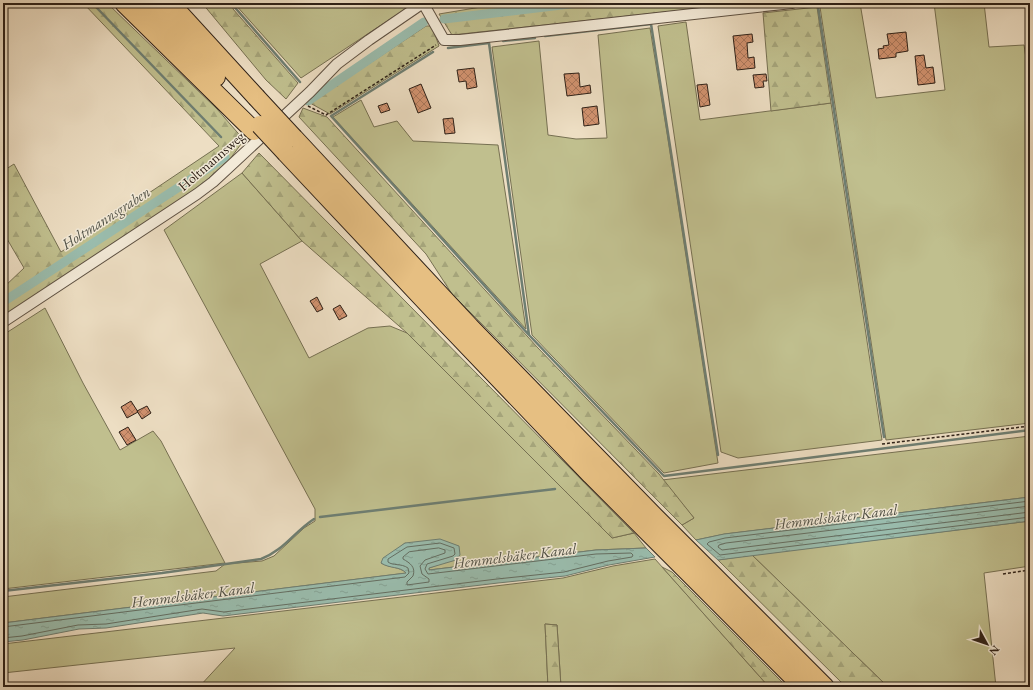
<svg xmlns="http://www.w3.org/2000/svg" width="1033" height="690" font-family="'EB Garamond',serif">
<defs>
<pattern id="forest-firs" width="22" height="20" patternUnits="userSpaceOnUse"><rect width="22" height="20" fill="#c0bf8e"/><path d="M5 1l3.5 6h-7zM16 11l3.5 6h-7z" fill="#a5a47a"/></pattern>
<pattern id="water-ripples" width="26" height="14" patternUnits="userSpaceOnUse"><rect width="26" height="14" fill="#9abdae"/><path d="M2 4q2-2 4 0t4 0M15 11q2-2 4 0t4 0" fill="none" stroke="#85a295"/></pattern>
<pattern id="building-cross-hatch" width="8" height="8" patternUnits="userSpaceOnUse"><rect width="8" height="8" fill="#d1926f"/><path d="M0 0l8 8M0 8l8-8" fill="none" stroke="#aa775a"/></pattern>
</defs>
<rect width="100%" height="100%" fill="#eddec3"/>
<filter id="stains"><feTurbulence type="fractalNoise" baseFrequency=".005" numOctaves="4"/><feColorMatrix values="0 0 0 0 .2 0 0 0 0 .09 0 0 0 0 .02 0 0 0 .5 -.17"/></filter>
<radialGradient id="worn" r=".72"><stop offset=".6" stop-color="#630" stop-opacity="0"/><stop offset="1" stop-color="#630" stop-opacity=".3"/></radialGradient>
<path fill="#c0bf8e" stroke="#767052" d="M 234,3 L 410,3 L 407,8 L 301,78 Z
M 848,3 L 860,3 L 876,98 L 945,90 L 934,3 L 984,3 L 989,47 L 1024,45 L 1030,85 L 1030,423 L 886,440 L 820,7 Z
M 686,22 L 700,120 L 831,103 L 882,440 L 738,458 L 721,452 L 658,26 Z
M 650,28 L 667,133 L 718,463 L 664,473 L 532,335 L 492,47 L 539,41 L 548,135 L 576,139 L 607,138 L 598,35 Z
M 361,100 L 374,127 L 397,121 L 413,141 L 498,145 L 526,329 L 333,117 Z
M 242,173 L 302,241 L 260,264 L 309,358 L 368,328 L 390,326 L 407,333 L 612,538 L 634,533 L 646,548 L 596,550 L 429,570 L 429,568 L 440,564 L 405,543 L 381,563 C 390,568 398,566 407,573 L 3,623 L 3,597 L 216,571 L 225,564 L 262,561 L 274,556 L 304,528 L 315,521 L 315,509 L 164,230 Z
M 45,308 L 83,383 L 120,450 L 153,431 L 161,441 L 225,563 L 3,589 L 3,335 Z
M 1030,436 L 1030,497 L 725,534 L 696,540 L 682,525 L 694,518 L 662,480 Z
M 1030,521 L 1030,566 L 984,573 L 996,687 L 888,687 L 752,555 Z
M 655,559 L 769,687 L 561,687 L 557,625 L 545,624 L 548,687 L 199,687 L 235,648 L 3,673 L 3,644 L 563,578 L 613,566 Z"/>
<path fill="url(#forest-firs)" stroke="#767052" d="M 83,3 L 107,3 L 217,109 L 244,140 L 230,159 L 198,188 L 3,318 L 3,288 L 24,268 L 3,232 L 3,171 L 14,164 L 61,252 L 219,146 Z
M 202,3 L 234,3 L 233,9 L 298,83 L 286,99 L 266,80 Z
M 505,3 L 748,3 L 452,35 L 439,14 Z
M 817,7 L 831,103 L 771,111 L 763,13 Z
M 426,26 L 432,26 L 439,46 L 330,114 L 310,103 Z
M 303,108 L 327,117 L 538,348 L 659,474 L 694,518 L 682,525 L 452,294 L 426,254 L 299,117 Z
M 259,153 L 634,533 L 612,538 L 407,333 L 302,241 L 242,173 Z
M 752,555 L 888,687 L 846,687 L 718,560 Z
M 662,567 L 672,572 L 787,687 L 769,687 Z
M 545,624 L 557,625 L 561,687 L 548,687 Z"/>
<path fill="url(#water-ripples)" stroke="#6e7e72" d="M 1030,497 L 1030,521 L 718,560 L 696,540 L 724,534 Z
M 440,539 L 459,546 L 460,555 L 456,560 L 429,568 L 429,570 L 596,550 L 646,548 L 655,557 L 609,565 L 565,576 L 498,583 L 223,616 L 203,613 L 106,628 L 79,629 L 23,640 L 3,642 L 3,623 L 406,573 C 400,566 390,569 381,563 L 383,558 L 405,543 Z"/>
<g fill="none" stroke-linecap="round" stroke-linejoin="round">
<path stroke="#646e62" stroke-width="1" d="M 1030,501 L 725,538 L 709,542 L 707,544 L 720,555 L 1030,517
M 1030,506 L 726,543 L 719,545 L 718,547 L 722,550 L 1030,512
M 439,548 L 445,550 L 445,553 L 425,560 L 420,566 L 422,574 L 429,579 L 429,582 L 407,585 L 407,582 L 413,576 C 416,567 410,563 403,559 L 403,557 L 409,552 Z
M 3,627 L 405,577 L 409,573 L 408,568 C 401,563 393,566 388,562 L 388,559 L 407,547 L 440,543 L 454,548 L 455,554 L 453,556 L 427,564 L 425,569 L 428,574 L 596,554 L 631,553 L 633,555 L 632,557 L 608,561 L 564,572 L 497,579 L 224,612 L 202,609 L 106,624 L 78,625 L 22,636 L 3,638"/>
<path stroke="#6e7e72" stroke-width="2.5" d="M 231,3 L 300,82
M 839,3 L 818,6 L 884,437
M 96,7 L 221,137
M 545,36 L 651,24 L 718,455
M 503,41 L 535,38
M 448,48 L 489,43 L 529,335 L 664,476 L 1030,430
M 433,52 L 331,116 L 529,335
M 320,517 L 555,489
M 3,591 L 162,573 L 261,559 C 283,551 294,532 314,519"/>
<path stroke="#9abdae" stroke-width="9" d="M 444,19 L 578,3
M 308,101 L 424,22
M 3,302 L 225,157"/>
</g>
<path fill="url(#building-cross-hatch)" stroke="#2d2017" d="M 906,32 L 908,51 L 896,53 L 896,57 L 879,59 L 878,49 L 884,48 L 883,46 L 889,45 L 887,34 Z
M 752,34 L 753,42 L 747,43 L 748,58 L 754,57 L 755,68 L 737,70 L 733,36 Z
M 924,55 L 926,68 L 933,67 L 935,83 L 918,85 L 915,56 Z
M 474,68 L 477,87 L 467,89 L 466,81 L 459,82 L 457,70 Z
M 579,73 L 580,87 L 590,85 L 591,93 L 567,96 L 564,74 Z
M 766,74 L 767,81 L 763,81 L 764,87 L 755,88 L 753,75 Z
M 421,84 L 431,108 L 418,113 L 409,89 Z
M 707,84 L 710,105 L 700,107 L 697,85 Z
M 387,103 L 390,110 L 381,113 L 378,106 Z
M 597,106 L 599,124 L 584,126 L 582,108 Z
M 453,118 L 455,133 L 445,134 L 443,119 Z
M 317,297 L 323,309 L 317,312 L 310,301 Z
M 340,305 L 347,316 L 339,320 L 333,309 Z
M 131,401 L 138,412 L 127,418 L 121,407 Z
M 147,406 L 151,413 L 142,419 L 137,411 Z
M 128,427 L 136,440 L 127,445 L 119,432 Z"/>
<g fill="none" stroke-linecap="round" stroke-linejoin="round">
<g stroke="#5d5042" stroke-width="12">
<path id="street" d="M 423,3 L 444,40 L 460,40 L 792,3
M 3,322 L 197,194 L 213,182 L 310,92 L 337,64 L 369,40 L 423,3"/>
</g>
<g stroke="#2d2017" stroke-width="20">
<path id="highway" d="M 124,3 L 254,131
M 149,3 L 216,77
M 170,3 L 256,97
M 294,138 L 470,327 L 655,517 L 825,687
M 286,153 L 441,318 L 591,475 L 803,687"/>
</g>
<path stroke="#2d2017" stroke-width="1.5" stroke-dasharray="3 2" stroke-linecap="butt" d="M 308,106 L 326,115 L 436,45
M 882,444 L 1030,426
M 1003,574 L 1030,570"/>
<use href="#street" stroke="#f3ead8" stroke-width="10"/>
<use href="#highway" stroke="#e6bf82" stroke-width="18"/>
<g stroke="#2d2017" stroke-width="20" stroke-linecap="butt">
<path id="highway-bridge" d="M 256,97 L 294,138
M 260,125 L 286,153"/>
</g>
<use href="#highway-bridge" stroke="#e6bf82" stroke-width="18"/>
</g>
<g text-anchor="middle" stroke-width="3" stroke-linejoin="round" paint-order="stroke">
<g font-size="14" fill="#2d2017" stroke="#f3ead8">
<text transform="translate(211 161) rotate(-41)" y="5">Holtmannsweg</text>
</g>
<g font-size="15" font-style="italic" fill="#4e4f44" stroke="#f3ead8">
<text transform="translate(106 218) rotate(-33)" y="5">Holtmannsgraben</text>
<text transform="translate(836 517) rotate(-7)" y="5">Hemmelsbäker Kanal</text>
<text transform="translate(515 556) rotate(-7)" y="5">Hemmelsbäker Kanal</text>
<text transform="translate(193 595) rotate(-7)" y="5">Hemmelsbäker Kanal</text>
</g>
</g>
<rect width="1033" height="690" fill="none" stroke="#eddec3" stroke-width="16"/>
<rect x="4" y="4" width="1025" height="682" fill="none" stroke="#2d2017" stroke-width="2"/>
<rect x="8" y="8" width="1017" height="674" fill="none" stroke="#2d2017"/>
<g transform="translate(987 644) rotate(130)" stroke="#f3ead8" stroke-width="3" paint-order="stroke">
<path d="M0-3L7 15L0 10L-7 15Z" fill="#2d2017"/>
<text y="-6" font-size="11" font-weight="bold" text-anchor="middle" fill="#2d2017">N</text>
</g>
<rect width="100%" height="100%" filter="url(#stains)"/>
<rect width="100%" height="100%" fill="url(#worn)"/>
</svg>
